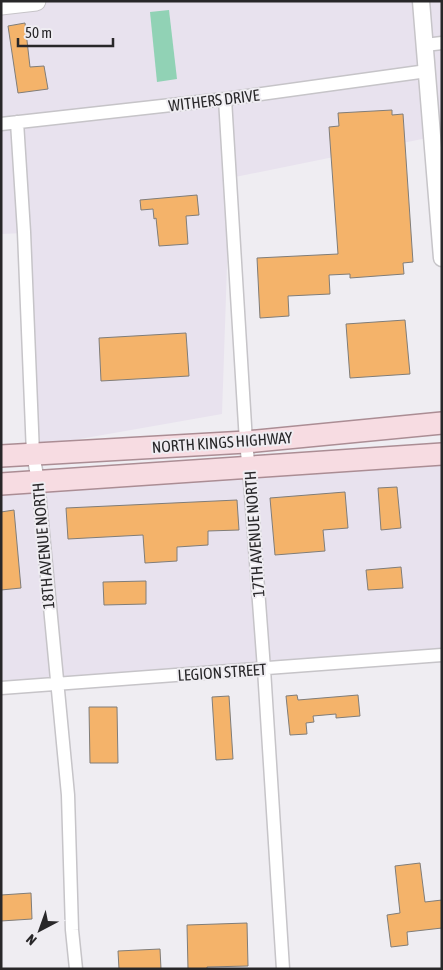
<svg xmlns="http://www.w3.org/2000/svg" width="443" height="970" font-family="'Asap Condensed',sans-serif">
<rect width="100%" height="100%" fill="#efedf2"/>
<path fill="#e8e2ee" d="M 1,1 L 442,1 L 442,136 L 432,137 L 230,178 L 222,414 L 40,446 L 24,233 L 1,234 Z
M 442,454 L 442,655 L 1,688 L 1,485 Z"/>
<path fill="#91d2b5" d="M 169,10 L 177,79 L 157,82 L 150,12 Z"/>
<path fill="#f4b36a" stroke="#807d79" d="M 25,23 L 30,67 L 44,66 L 48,89 L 18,93 L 8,26 Z
M 392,110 L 392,115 L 403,114 L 413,262 L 403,263 L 404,274 L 350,278 L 350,274 L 329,275 L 330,294 L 288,296 L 289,316 L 260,318 L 257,258 L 338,254 L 329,127 L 339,126 L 338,113 Z
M 197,195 L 199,215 L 186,216 L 188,244 L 159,246 L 156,218 L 154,219 L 153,209 L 141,210 L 140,200 Z
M 405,320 L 410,374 L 350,378 L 346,324 Z
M 186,333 L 189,376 L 101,381 L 99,338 Z
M 397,487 L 401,528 L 381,530 L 378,488 Z
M 345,492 L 348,528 L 323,530 L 325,551 L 275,555 L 270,498 Z
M 237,500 L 239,530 L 208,531 L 208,545 L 177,547 L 177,561 L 145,563 L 143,535 L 68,539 L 66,508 Z
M 14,510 L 21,588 L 1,590 L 1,512 Z
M 401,567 L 403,588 L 368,590 L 366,570 Z
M 146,581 L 146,604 L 104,605 L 103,582 Z
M 297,695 L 298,700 L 358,695 L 360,716 L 336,718 L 336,714 L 313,716 L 314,722 L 306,723 L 307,734 L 290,735 L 286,696 Z
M 229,696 L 233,759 L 216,760 L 212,697 Z
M 89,707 L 117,707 L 118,763 L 90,763 Z
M 420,863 L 425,902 L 442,900 L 442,928 L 407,932 L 408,945 L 391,947 L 387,915 L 400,913 L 395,866 Z
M 31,893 L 32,919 L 1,921 L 1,895 Z
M 247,923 L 248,966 L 207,967 L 207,969 L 188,969 L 187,925 Z
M 160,949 L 161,969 L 119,969 L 118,951 Z"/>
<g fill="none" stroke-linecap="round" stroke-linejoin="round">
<g stroke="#c6c4c8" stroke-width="15">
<path id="minor" d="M 425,45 L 442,43
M 225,99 L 246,442 L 250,481 L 264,669 L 283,969
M 17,122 L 24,232 L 33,454 L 38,481 L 68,795 L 72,930 L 76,969
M 1,124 L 225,99 L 427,71
M 1,688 L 442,655"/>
</g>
<g stroke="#c6c4c8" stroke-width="19">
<path id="tertiary" d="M 421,1 L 442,258"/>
</g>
<g stroke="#c6c4c8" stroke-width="21">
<path id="secondary" d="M 1,5 L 36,1"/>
</g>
<g stroke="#ab8d94" stroke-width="24">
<path id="primary" d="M 1,456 L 246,442 L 442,423
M 1,484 L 442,454"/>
</g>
<use href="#minor" stroke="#fff" stroke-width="12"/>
<use href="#tertiary" stroke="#fff" stroke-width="16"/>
<use href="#secondary" stroke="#fff" stroke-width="19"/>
<use href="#primary" stroke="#f7dce2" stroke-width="21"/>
</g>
<g text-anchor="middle" stroke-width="4" stroke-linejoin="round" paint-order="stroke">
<g font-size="16" fill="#282729" stroke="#efedf2">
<text transform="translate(214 100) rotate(-7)" y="6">WITHERS DRIVE</text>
<text transform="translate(222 442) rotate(-4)" y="6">NORTH KINGS HIGHWAY</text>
<text transform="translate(254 534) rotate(-94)" y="6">17TH AVENUE NORTH</text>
<text transform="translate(43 546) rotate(-95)" y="6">18TH AVENUE NORTH</text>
<text transform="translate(222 672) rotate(-4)" y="6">LEGION STREET</text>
</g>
</g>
<rect width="443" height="970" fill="none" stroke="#282729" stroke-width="5"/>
<g transform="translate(40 930) rotate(221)" stroke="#efedf2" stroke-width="4" paint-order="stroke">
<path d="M0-4L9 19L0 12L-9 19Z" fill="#282729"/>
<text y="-8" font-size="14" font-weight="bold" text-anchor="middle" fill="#282729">N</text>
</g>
<path d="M18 38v8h95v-8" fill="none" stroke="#282729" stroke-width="2.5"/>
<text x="25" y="38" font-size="15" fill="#282729" stroke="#efedf2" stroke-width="4" paint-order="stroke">50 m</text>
</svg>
